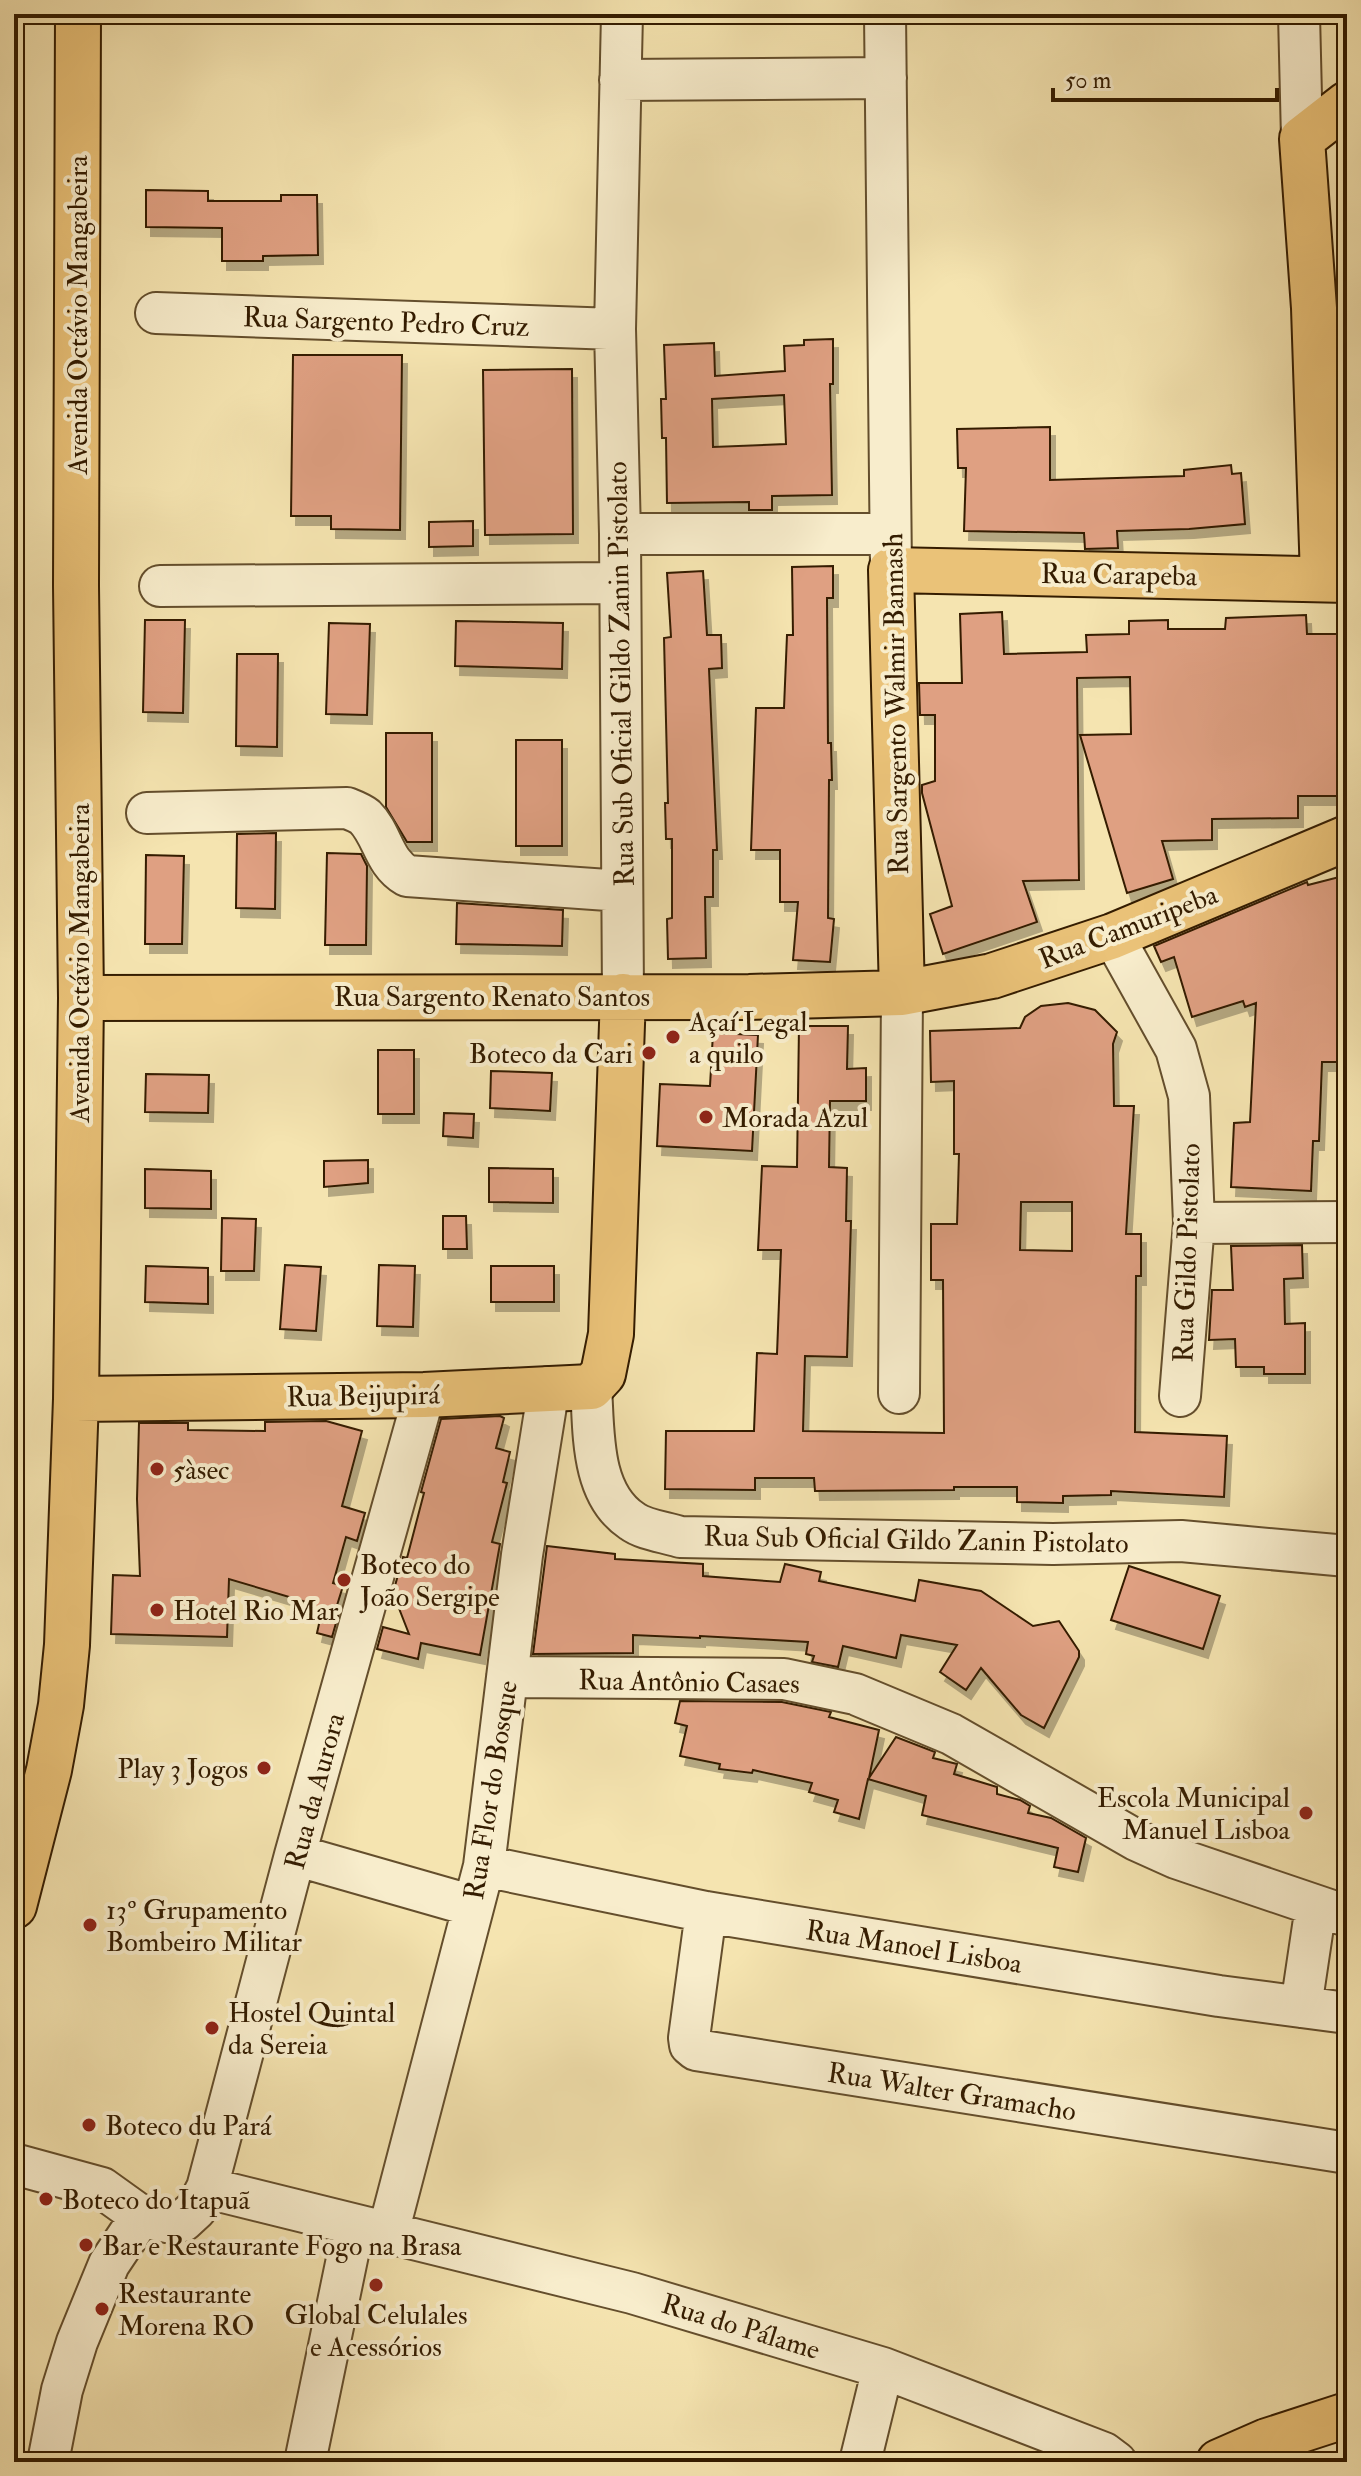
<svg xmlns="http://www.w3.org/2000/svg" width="1361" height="2476" font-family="'IM FELL Double Pica',serif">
<defs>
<filter id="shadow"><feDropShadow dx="5" dy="9" stdDeviation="0" flood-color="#0004"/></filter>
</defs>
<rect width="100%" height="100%" fill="#f5e4b0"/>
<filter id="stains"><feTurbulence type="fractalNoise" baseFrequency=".0025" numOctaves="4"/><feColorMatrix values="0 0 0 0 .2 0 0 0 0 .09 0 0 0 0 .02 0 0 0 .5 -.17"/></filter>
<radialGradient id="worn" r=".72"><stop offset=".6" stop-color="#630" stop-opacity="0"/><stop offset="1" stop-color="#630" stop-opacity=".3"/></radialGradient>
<path fill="#dfa082" stroke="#341c00" stroke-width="2" fill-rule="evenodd" filter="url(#shadow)" d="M 146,190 L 208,191 L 208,201 L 281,201 L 281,195 L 317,195 L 318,255 L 263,256 L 263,261 L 222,261 L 222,228 L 146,227 Z
M 833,339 L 833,384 L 830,384 L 832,495 L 772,496 L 772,510 L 749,510 L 749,502 L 667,503 L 666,438 L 662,438 L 661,399 L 666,399 L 664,345 L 714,343 L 715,376 L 785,371 L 784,346 L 804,345 L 804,340 ZM 784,395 L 786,444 L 713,447 L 712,399 Z
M 293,355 L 402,355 L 400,530 L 331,529 L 331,516 L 291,516 Z
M 572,369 L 573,534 L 485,535 L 483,370 Z
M 1050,427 L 1050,480 L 1184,476 L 1184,470 L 1231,465 L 1232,474 L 1241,473 L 1245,524 L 1189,529 L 1117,531 L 1118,548 L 1085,549 L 1084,533 L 964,531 L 966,468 L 958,468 L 957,429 Z
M 473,521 L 473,546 L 429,547 L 429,522 Z
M 833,566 L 833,598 L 827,598 L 828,743 L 831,743 L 832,780 L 829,780 L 828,918 L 834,919 L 830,962 L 793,960 L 798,902 L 780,902 L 780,850 L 751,850 L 756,708 L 784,708 L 787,635 L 793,635 L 792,567 Z
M 703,571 L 707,635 L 721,635 L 722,668 L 709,669 L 717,850 L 713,850 L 713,897 L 705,897 L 706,958 L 668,959 L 667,919 L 672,918 L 672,839 L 666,839 L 665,803 L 668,803 L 664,638 L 671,637 L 667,573 Z
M 1002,612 L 1004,654 L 1087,652 L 1086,635 L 1129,634 L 1129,621 L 1168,620 L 1168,629 L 1225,629 L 1226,618 L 1306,615 L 1307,634 L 1347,634 L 1346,796 L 1298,796 L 1298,818 L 1212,819 L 1212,840 L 1162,841 L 1173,879 L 1127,893 L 1080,735 L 1131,734 L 1130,677 L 1077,678 L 1079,880 L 1023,881 L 1037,922 L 943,954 L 930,914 L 952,906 L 922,793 L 922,785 L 935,781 L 935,715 L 920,715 L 919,683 L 962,683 L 960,614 Z
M 145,620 L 185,620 L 183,713 L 143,712 Z
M 456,621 L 563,623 L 562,669 L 455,666 Z
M 329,623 L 370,624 L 367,715 L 326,714 Z
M 237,654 L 278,654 L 277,747 L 236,746 Z
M 386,733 L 432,733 L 432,842 L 407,842 L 386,807 Z
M 516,740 L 562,740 L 562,846 L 516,846 Z
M 276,833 L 275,909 L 236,908 L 237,834 Z
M 327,853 L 361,854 L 367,866 L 366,945 L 325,945 Z
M 146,855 L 184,856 L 182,944 L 145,944 Z
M 1347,875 L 1347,1062 L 1322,1062 L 1319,1141 L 1313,1141 L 1311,1191 L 1231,1187 L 1234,1123 L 1250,1122 L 1256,1003 L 1245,1007 L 1243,1001 L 1192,1017 L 1174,957 L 1161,962 L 1154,946 L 1307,882 L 1308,885 Z
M 457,903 L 563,910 L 562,946 L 456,944 Z
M 1068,1003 L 1095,1010 L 1117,1032 L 1113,1044 L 1114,1106 L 1134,1106 L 1126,1234 L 1141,1234 L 1141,1276 L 1136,1276 L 1135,1432 L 1227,1436 L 1224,1497 L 1111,1491 L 1111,1495 L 1063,1496 L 1063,1503 L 1017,1502 L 1017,1487 L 954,1487 L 954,1490 L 815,1491 L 814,1478 L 755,1478 L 755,1490 L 665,1489 L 666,1431 L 754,1431 L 757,1353 L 777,1354 L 781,1250 L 758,1250 L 762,1166 L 797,1167 L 799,1026 L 848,1026 L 847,1069 L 866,1068 L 866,1101 L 830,1101 L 829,1167 L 847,1168 L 846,1221 L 851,1221 L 847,1357 L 805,1356 L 803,1431 L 944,1433 L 943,1280 L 931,1280 L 931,1224 L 957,1224 L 959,1154 L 954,1154 L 954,1081 L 931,1082 L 930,1031 L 1020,1028 L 1025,1017 L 1041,1006 ZM 1021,1202 L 1072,1202 L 1072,1251 L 1020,1250 Z
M 713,1033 L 758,1035 L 752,1151 L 657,1146 L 660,1084 L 710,1086 Z
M 378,1050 L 414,1050 L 414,1114 L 378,1114 Z
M 491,1071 L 552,1073 L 550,1111 L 490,1108 Z
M 146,1074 L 209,1075 L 208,1113 L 145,1112 Z
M 444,1113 L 474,1114 L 473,1138 L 443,1136 Z
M 368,1160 L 368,1183 L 324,1187 L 324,1161 Z
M 489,1168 L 553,1169 L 553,1203 L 489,1202 Z
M 145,1169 L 211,1171 L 211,1209 L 145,1208 Z
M 443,1216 L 466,1216 L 467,1249 L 443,1249 Z
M 222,1218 L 256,1219 L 254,1271 L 221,1271 Z
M 1302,1245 L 1303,1278 L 1284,1279 L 1285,1324 L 1305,1323 L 1305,1374 L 1264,1374 L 1264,1367 L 1236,1367 L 1235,1339 L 1209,1340 L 1212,1290 L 1233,1290 L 1231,1246 Z
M 285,1265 L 321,1267 L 316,1331 L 280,1329 Z
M 379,1265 L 415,1266 L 413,1327 L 377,1326 Z
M 146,1266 L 208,1268 L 208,1304 L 145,1302 Z
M 491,1266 L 554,1266 L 554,1302 L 491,1302 Z
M 500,1416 L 504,1418 L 496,1448 L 510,1452 L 503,1482 L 507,1483 L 492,1542 L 500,1544 L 480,1655 L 421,1643 L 418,1659 L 377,1649 L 383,1627 L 409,1634 L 393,1593 L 403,1557 L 407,1558 L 424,1493 L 421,1492 L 441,1419 Z
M 326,1421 L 362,1431 L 342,1506 L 365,1513 L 357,1541 L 346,1537 L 333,1583 L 343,1586 L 334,1615 L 338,1616 L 332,1637 L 317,1633 L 321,1615 L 304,1610 L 306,1602 L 229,1579 L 227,1637 L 111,1634 L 113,1575 L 140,1576 L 137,1499 L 139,1423 L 188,1423 L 188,1430 L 265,1431 L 265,1422 Z
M 547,1546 L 615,1554 L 615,1559 L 703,1564 L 703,1576 L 780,1582 L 785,1564 L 821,1572 L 819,1581 L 915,1601 L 919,1580 L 981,1591 L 1033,1626 L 1059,1621 L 1079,1651 L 1079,1657 L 1044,1728 L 1021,1715 L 981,1668 L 966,1690 L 940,1672 L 957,1645 L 901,1635 L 896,1658 L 843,1646 L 838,1667 L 812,1662 L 814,1656 L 806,1654 L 808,1642 L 700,1636 L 700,1638 L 633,1635 L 633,1653 L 533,1654 Z
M 1129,1566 L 1220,1596 L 1203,1649 L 1111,1620 Z
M 680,1701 L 782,1702 L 831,1712 L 829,1717 L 879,1730 L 869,1778 L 896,1737 L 935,1752 L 933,1758 L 957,1764 L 954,1774 L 997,1787 L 997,1794 L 1020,1800 L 1030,1806 L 1028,1813 L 1051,1818 L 1086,1838 L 1078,1872 L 1054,1867 L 1058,1848 L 922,1815 L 926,1796 L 868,1779 L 859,1819 L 834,1812 L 838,1800 L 809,1792 L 812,1783 L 753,1770 L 752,1773 L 719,1769 L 720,1764 L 680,1756 L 687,1726 L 675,1723 Z"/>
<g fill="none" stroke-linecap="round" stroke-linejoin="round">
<g stroke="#644e2c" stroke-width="44">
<path id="minor" d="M 622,14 L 615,329 L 620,534 L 623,996
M 885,14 L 891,570
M 1299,14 L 1302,139
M 620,80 L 886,78
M 156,313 L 615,329
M 1321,473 L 1347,446
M 620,534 L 890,534
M 160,586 L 619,583
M 147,813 L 347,808 C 352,810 360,813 365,817 C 383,835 383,862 407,876 L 622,891
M 1113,936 L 1176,1049 L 1189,1096 L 1194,1223 L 1180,1396
M 1194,1223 L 1347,1222
M 591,1387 C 594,1431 590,1493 632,1521 C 644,1530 665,1532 680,1537 L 1053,1544 L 1181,1541 L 1347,1556
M 899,1393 L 902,993
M 507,1677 L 784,1679 L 855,1694 L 951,1734 L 1136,1840 L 1176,1858 L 1347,1916
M 295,1855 L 473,1906
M 484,1866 L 706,1912 L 1219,1996 L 1347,2013
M 706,1912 L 689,2038 L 690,2045 L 696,2050 L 1347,2153
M 1301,2007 L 1316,1906
M 14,2164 L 102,2188 L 141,2216 L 167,2222 L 183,2221 L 196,2209 L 207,2188 L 295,1855 L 424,1395
M 207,2188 L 632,2293 L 883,2368 L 1104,2453 L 1116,2462
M 388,2233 L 484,1866 L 522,1555 L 549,1387
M 48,2462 L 62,2390 L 77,2342 L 109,2264 L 141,2216
M 305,2462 L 354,2225
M 860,2462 L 883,2368"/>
</g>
<g stroke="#341c00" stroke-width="48">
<path id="major" d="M 1323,577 L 1314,308 L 1302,139 L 1347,104
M 902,993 L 891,570 L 1347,580
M 81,998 L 749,997 L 902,993 L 992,976 L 1113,936 L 1347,838
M 76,1399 L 424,1395 L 591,1387 L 603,1374 L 611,1334 L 623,996
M 14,1906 L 49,1770 L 61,1705 L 67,1645 L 76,1399 L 81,998 L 76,586 L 78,14
M 1219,2462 L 1267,2441 L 1347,2415"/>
</g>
<use href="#minor" stroke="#f8edcc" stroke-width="40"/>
<use href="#major" stroke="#eac278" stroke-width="44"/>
</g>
<g fill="#8f2418" stroke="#f8edcc" stroke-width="3">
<circle cx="673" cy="1037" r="8"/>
<circle cx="649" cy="1053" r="8"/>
<circle cx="706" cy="1117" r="8"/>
<circle cx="157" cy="1469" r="8"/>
<circle cx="344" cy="1580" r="8"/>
<circle cx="157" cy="1610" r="8"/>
<circle cx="264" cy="1768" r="8"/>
<circle cx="1306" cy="1813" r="8"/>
<circle cx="90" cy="1925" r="8"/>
<circle cx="212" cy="2028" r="8"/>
<circle cx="89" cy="2125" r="8"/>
<circle cx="46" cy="2199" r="8"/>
<circle cx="86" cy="2245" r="8"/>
<circle cx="376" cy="2285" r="8"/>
<circle cx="102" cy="2309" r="8"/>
</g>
<g text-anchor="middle" stroke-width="8" stroke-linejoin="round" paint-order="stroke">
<g font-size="28" fill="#341c00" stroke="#f8edcc">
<text transform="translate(77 315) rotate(-90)" y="10">Avenida Octávio Mangabeira</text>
<text transform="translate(386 321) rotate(2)" y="10">Rua Sargento Pedro Cruz</text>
<text transform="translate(1119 574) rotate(1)" y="10">Rua Carapeba</text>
<text transform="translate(620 674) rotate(-91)" y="10">Rua Sub Oficial Gildo Zanin Pistolato</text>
<text transform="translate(895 704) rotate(-91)" y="10">Rua Sargento Walmir Bannash</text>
<text transform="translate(1128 926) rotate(-21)" y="10">Rua Camuripeba</text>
<text transform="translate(79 963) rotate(-90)" y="10">Avenida Octávio Mangabeira</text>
<text x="492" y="1006">Rua Sargento Renato Santos</text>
<text transform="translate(1186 1253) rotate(-88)" y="10">Rua Gildo Pistolato</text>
<text transform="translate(363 1395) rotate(-1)" y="10">Rua Beijupirá</text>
<text transform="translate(916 1539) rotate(1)" y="10">Rua Sub Oficial Gildo Zanin Pistolato</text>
<text transform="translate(689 1681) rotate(1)" y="10">Rua Antônio Casaes</text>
<text transform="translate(490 1790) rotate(-81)" y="10">Rua Flor do Bosque</text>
<text transform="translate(314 1791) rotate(-75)" y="10">Rua da Aurora</text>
<text transform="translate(914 1946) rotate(9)" y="10">Rua Manoel Lisboa</text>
<text transform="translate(952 2091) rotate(9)" y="10">Rua Walter Gramacho</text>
<text transform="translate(741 2326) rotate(17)" y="10">Rua do Pálame</text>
</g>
<g font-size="28" fill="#341c00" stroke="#f8edcc" text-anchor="start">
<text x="689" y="1031">Açaí Legal<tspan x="689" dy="32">a quilo</tspan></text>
<text x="633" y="1063" text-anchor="end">Boteco da Cari</text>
<text x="722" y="1127">Morada Azul</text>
<text x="173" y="1479">5àsec</text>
<text x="360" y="1574">Boteco do<tspan x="360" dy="32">João Sergipe</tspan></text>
<text x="173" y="1620">Hotel Rio Mar</text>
<text x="248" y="1778" text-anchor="end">Play 3 Jogos</text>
<text x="1290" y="1807" text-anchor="end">Escola Municipal<tspan x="1290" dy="32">Manuel Lisboa</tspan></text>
<text x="106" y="1919">13º Grupamento<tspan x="106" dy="32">Bombeiro Militar</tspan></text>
<text x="228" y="2022">Hostel Quintal<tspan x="228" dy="32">da Sereia</tspan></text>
<text x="105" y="2135">Boteco du Pará</text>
<text x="62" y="2209">Boteco do Itapuã</text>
<text x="102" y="2255">Bar e Restaurante Fogo na Brasa</text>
<text x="118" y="2303">Restaurante<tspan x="118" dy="32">Morena RO</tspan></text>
<text x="376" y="2324" text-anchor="middle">Global Celulales<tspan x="376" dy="32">e Acessórios</tspan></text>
</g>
</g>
<rect width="1361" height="2476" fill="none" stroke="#f5e4b0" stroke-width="48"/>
<rect x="16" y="16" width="1329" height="2444" fill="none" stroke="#341c00" stroke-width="4"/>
<rect x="24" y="24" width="1313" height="2428" fill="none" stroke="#341c00" stroke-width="2"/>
<path d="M1053 88v12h224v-12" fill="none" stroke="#341c00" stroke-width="4"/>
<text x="1065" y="88" font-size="24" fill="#341c00" stroke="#f8edcc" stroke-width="6" paint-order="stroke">50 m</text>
<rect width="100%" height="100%" filter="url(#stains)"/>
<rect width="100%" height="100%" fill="url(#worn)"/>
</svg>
